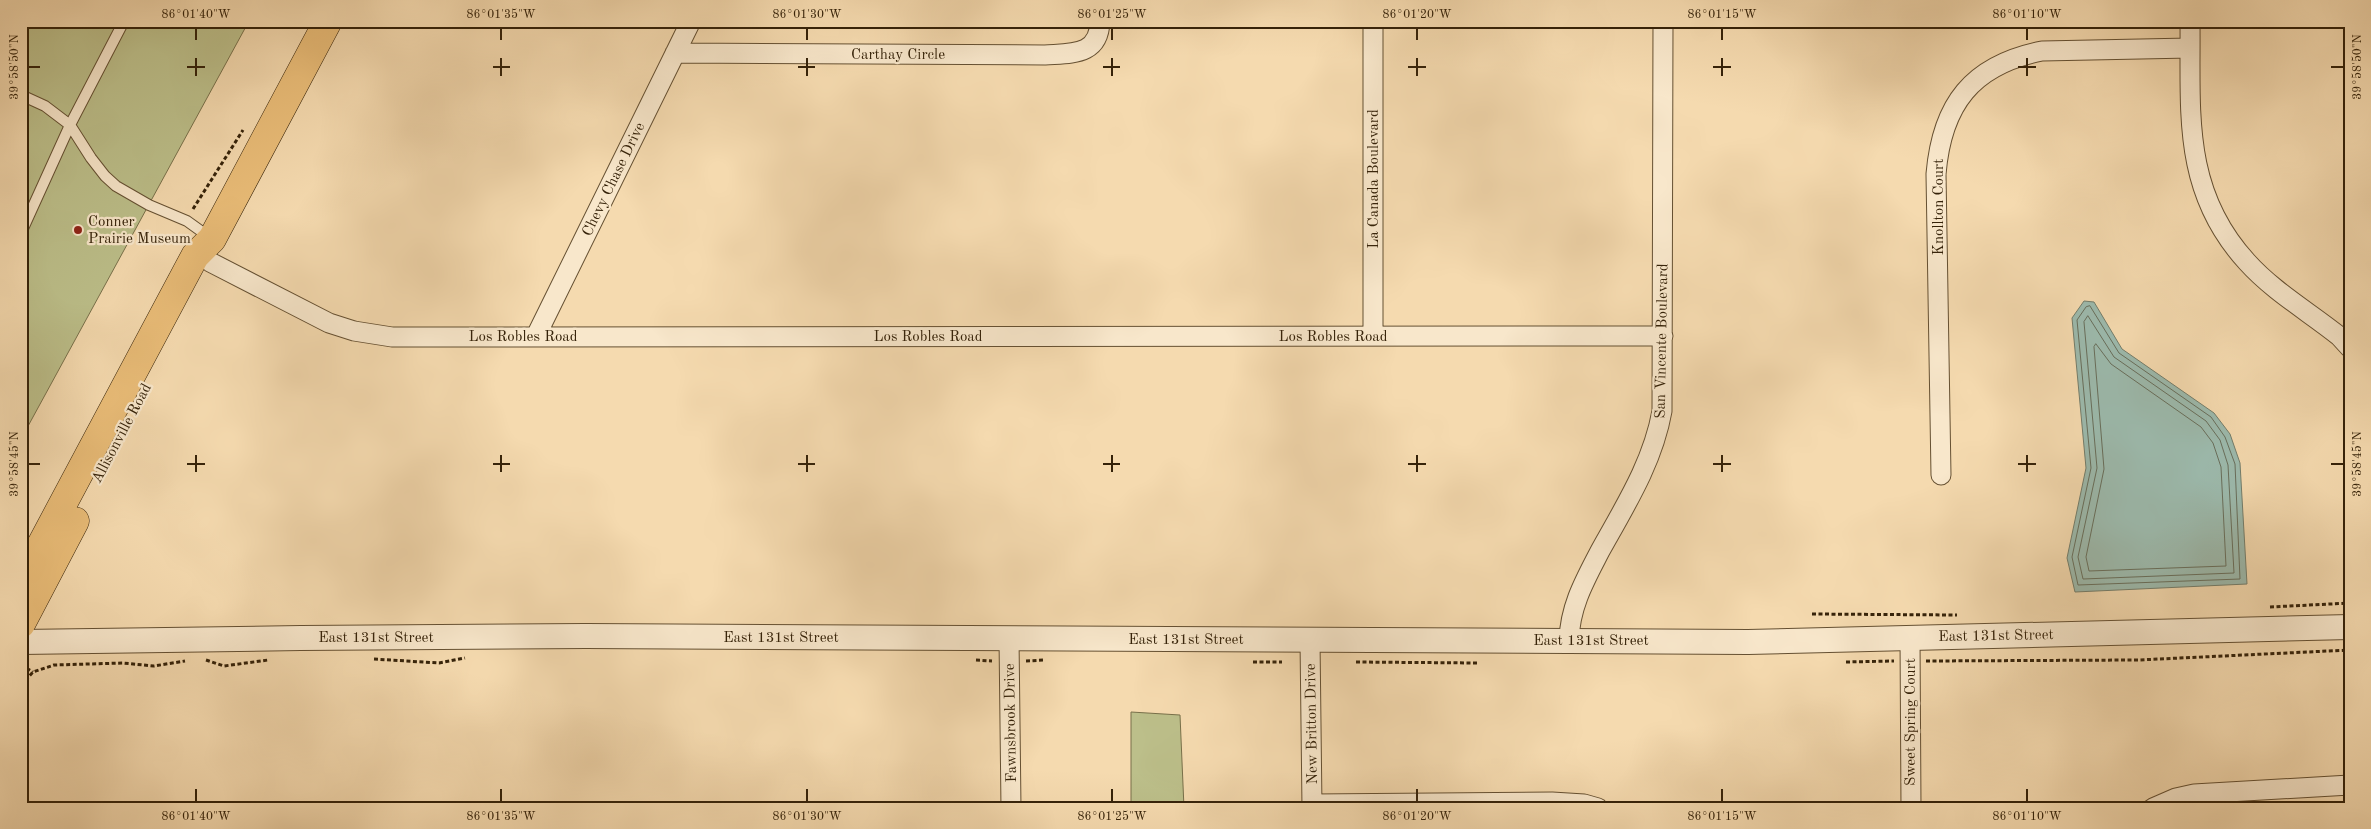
<svg xmlns="http://www.w3.org/2000/svg" width="2371" height="829" font-family="'Old Standard TT',serif">
<rect width="100%" height="100%" fill="#f5daaf"/>
<filter id="stains"><feTurbulence type="fractalNoise" baseFrequency=".004" numOctaves="4"/><feColorMatrix values="0 0 0 0 .2 0 0 0 0 .09 0 0 0 0 .02 0 0 0 .5 -.17"/></filter>
<radialGradient id="worn" r=".72"><stop offset=".6" stop-color="#630" stop-opacity="0"/><stop offset="1" stop-color="#630" stop-opacity=".3"/></radialGradient>
<path fill="#bcbf8a" stroke="#78704a" d="M 21,21 L 249,21 L 21,439 Z
M 1131,712 L 1180,715 L 1184,808 L 1131,808 Z"/>
<path fill="#9cbaad" stroke="#737d6b" d="M 2084,301 L 2094,302 L 2122,349 L 2214,413 L 2230,434 L 2240,463 L 2247,584 L 2075,592 L 2067,558 L 2086,468 L 2072,318 Z"/>
<g fill="none" stroke-linecap="round" stroke-linejoin="round">
<path stroke="#686e5b" stroke-width="1" d="M 2090,306 L 2119,353 L 2211,417 L 2225,437 L 2235,464 L 2240,579 L 2078,585 L 2072,557 L 2091,468 L 2077,320 L 2086,307 Z
M 2088,316 L 2114,357 L 2206,421 L 2220,440 L 2228,465 L 2234,573 L 2083,579 L 2078,557 L 2097,468 L 2084,322 Z
M 2096,344 L 2111,364 L 2201,427 L 2213,443 L 2221,467 L 2226,566 L 2089,571 L 2086,557 L 2104,469 L 2094,347 Z"/>
<g stroke="#655032" stroke-width="12">
<path id="service" d="M 21,95 L 45,106 L 70,125 L 91,158 L 105,176 L 116,186 L 149,205 L 187,221 L 212,239
M 21,233 L 70,125 L 124,21"/>
</g>
<g stroke="#655032" stroke-width="21">
<path id="minor" d="M 2190,21 C 2191,111 2181,190 2247,262 C 2273,291 2309,312 2339,336 L 2350,348
M 675,53 L 1045,55 C 1072,53 1099,56 1100,21
M 210,262 L 329,323 L 354,331 L 392,337 L 1663,336
M 536,336 L 691,21
M 1373,336 L 1373,21
M 1941,475 L 1936,174 C 1942,104 1972,65 2042,51 L 2190,48
M 1910,637 L 1911,808
M 1009,638 L 1011,808
M 1310,640 L 1312,808
M 1569,640 C 1570,606 1585,580 1600,551 C 1625,506 1653,462 1662,411 L 1663,21
M 1313,804 L 1552,802 L 1584,804 L 1598,808
M 2153,808 L 2176,798 L 2194,794 L 2350,785"/>
</g>
<g stroke="#655032" stroke-width="26">
<path id="tertiary" d="M 21,642 L 301,638 L 586,636 L 1748,642 L 2350,627"/>
</g>
<g stroke="#352209" stroke-width="29">
<path id="primary" d="M 21,577 L 42,543 L 195,256 L 212,239 L 328,21
M 21,624 L 75,521"/>
</g>
<path stroke="#352209" stroke-width="3" stroke-dasharray="4 2.5" stroke-linecap="butt" d="M 193,209 L 243,130
M 2270,607 L 2350,603
M 1812,614 L 1957,615
M 374,659 L 439,663 L 465,658
M 206,660 L 224,666 L 268,660
M 976,660 L 992,661
M 1026,661 L 1045,660
M 1926,661 L 2138,660 L 2350,650
M 1253,662 L 1282,662
M 1356,662 L 1477,663
M 1846,662 L 1894,661
M 21,665 L 33,672
M 21,685 L 33,672 L 54,665 L 123,663 L 154,666 L 185,661"/>
<use href="#service" stroke="#f8e7cb" stroke-width="10"/>
<use href="#minor" stroke="#f8e7cb" stroke-width="19"/>
<use href="#tertiary" stroke="#f8e7cb" stroke-width="24"/>
<use href="#primary" stroke="#eabd78" stroke-width="28"/>
</g>
<path fill="none" stroke="#352209" stroke-width="2" d="M 196,28 L 196,40M 501,28 L 501,40M 807,28 L 807,40M 1112,28 L 1112,40M 1417,28 L 1417,40M 1722,28 L 1722,40M 2027,28 L 2027,40M 196,58 L 196,76M 501,58 L 501,76M 807,58 L 807,76M 1112,58 L 1112,76M 1417,58 L 1417,76M 1722,58 L 1722,76M 2027,58 L 2027,76M 28,67 L 40,67M 187,67 L 205,67M 493,67 L 510,67M 798,67 L 815,67M 1103,67 L 1120,67M 1408,67 L 1426,67M 1713,67 L 1731,67M 2018,67 L 2036,67M 2331,67 L 2344,67M 196,455 L 196,472M 501,455 L 501,472M 807,455 L 807,472M 1112,455 L 1112,472M 1417,455 L 1417,472M 1722,455 L 1722,472M 2027,455 L 2027,472M 28,464 L 40,464M 187,464 L 205,464M 493,464 L 510,464M 798,464 L 815,464M 1103,464 L 1120,464M 1408,464 L 1426,464M 1713,464 L 1731,464M 2018,464 L 2036,464M 2331,464 L 2344,464M 196,789 L 196,802M 501,789 L 501,802M 807,789 L 807,802M 1112,789 L 1112,802M 1417,789 L 1417,802M 1722,789 L 1722,802M 2027,789 L 2027,802"/>
<circle fill="#8f2418" stroke="#f8e7cb" stroke-width="2" cx="78" cy="230" r="5"/>
<g text-anchor="middle" stroke-width="4.5" stroke-linejoin="round" paint-order="stroke">
<g font-size="15" fill="#352209" stroke="#f8e7cb">
<text x="898" y="59">Carthay Circle</text>
<text transform="translate(613 179) rotate(-64)" y="5">Chevy Chase Drive</text>
<text transform="translate(1373 179) rotate(-90)" y="5">La Canada Boulevard</text>
<text transform="translate(1938 207) rotate(-90)" y="5">Knollton Court</text>
<text x="523" y="341">Los Robles Road</text>
<text x="928" y="341">Los Robles Road</text>
<text x="1333" y="341">Los Robles Road</text>
<text transform="translate(1661 341) rotate(-89)" y="5">San Vincente Boulevard</text>
<text transform="translate(121 433) rotate(-62)" y="5">Allisonville Road</text>
<text transform="translate(1996 635) rotate(-1)" y="5">East 131st Street</text>
<text x="376" y="642">East 131st Street</text>
<text x="781" y="642">East 131st Street</text>
<text x="1186" y="644">East 131st Street</text>
<text x="1591" y="645">East 131st Street</text>
<text transform="translate(1910 722) rotate(-90)" y="5">Sweet Spring Court</text>
<text transform="translate(1010 723) rotate(-91)" y="5">Fawnsbrook Drive</text>
<text transform="translate(1311 724) rotate(-91)" y="5">New Britton Drive</text>
</g>
<g font-size="15" fill="#352209" stroke="#f8e7cb" text-anchor="start">
<text x="88" y="226">Conner<tspan x="88" dy="17">Prairie Museum</tspan></text>
</g>
</g>
<rect width="2371" height="829" fill="none" stroke="#f5daaf" stroke-width="55"/>
<rect x="28" y="28" width="2316" height="774" fill="none" stroke="#352209" stroke-width="2"/>
<g font-size="12" text-anchor="middle" fill="#352209">
<text x="196" y="18">86°01'40"W</text>
<text x="501" y="18">86°01'35"W</text>
<text x="807" y="18">86°01'30"W</text>
<text x="1112" y="18">86°01'25"W</text>
<text x="1417" y="18">86°01'20"W</text>
<text x="1722" y="18">86°01'15"W</text>
<text x="2027" y="18">86°01'10"W</text>
<text transform="translate(14 67) rotate(-90)" y="4">39°58'50"N</text>
<text transform="translate(2357 67) rotate(-90)" y="4">39°58'50"N</text>
<text transform="translate(14 464) rotate(-90)" y="4">39°58'45"N</text>
<text transform="translate(2357 464) rotate(-90)" y="4">39°58'45"N</text>
<text x="196" y="820">86°01'40"W</text>
<text x="501" y="820">86°01'35"W</text>
<text x="807" y="820">86°01'30"W</text>
<text x="1112" y="820">86°01'25"W</text>
<text x="1417" y="820">86°01'20"W</text>
<text x="1722" y="820">86°01'15"W</text>
<text x="2027" y="820">86°01'10"W</text>
</g>
<rect width="100%" height="100%" filter="url(#stains)"/>
<rect width="100%" height="100%" fill="url(#worn)"/>
</svg>
